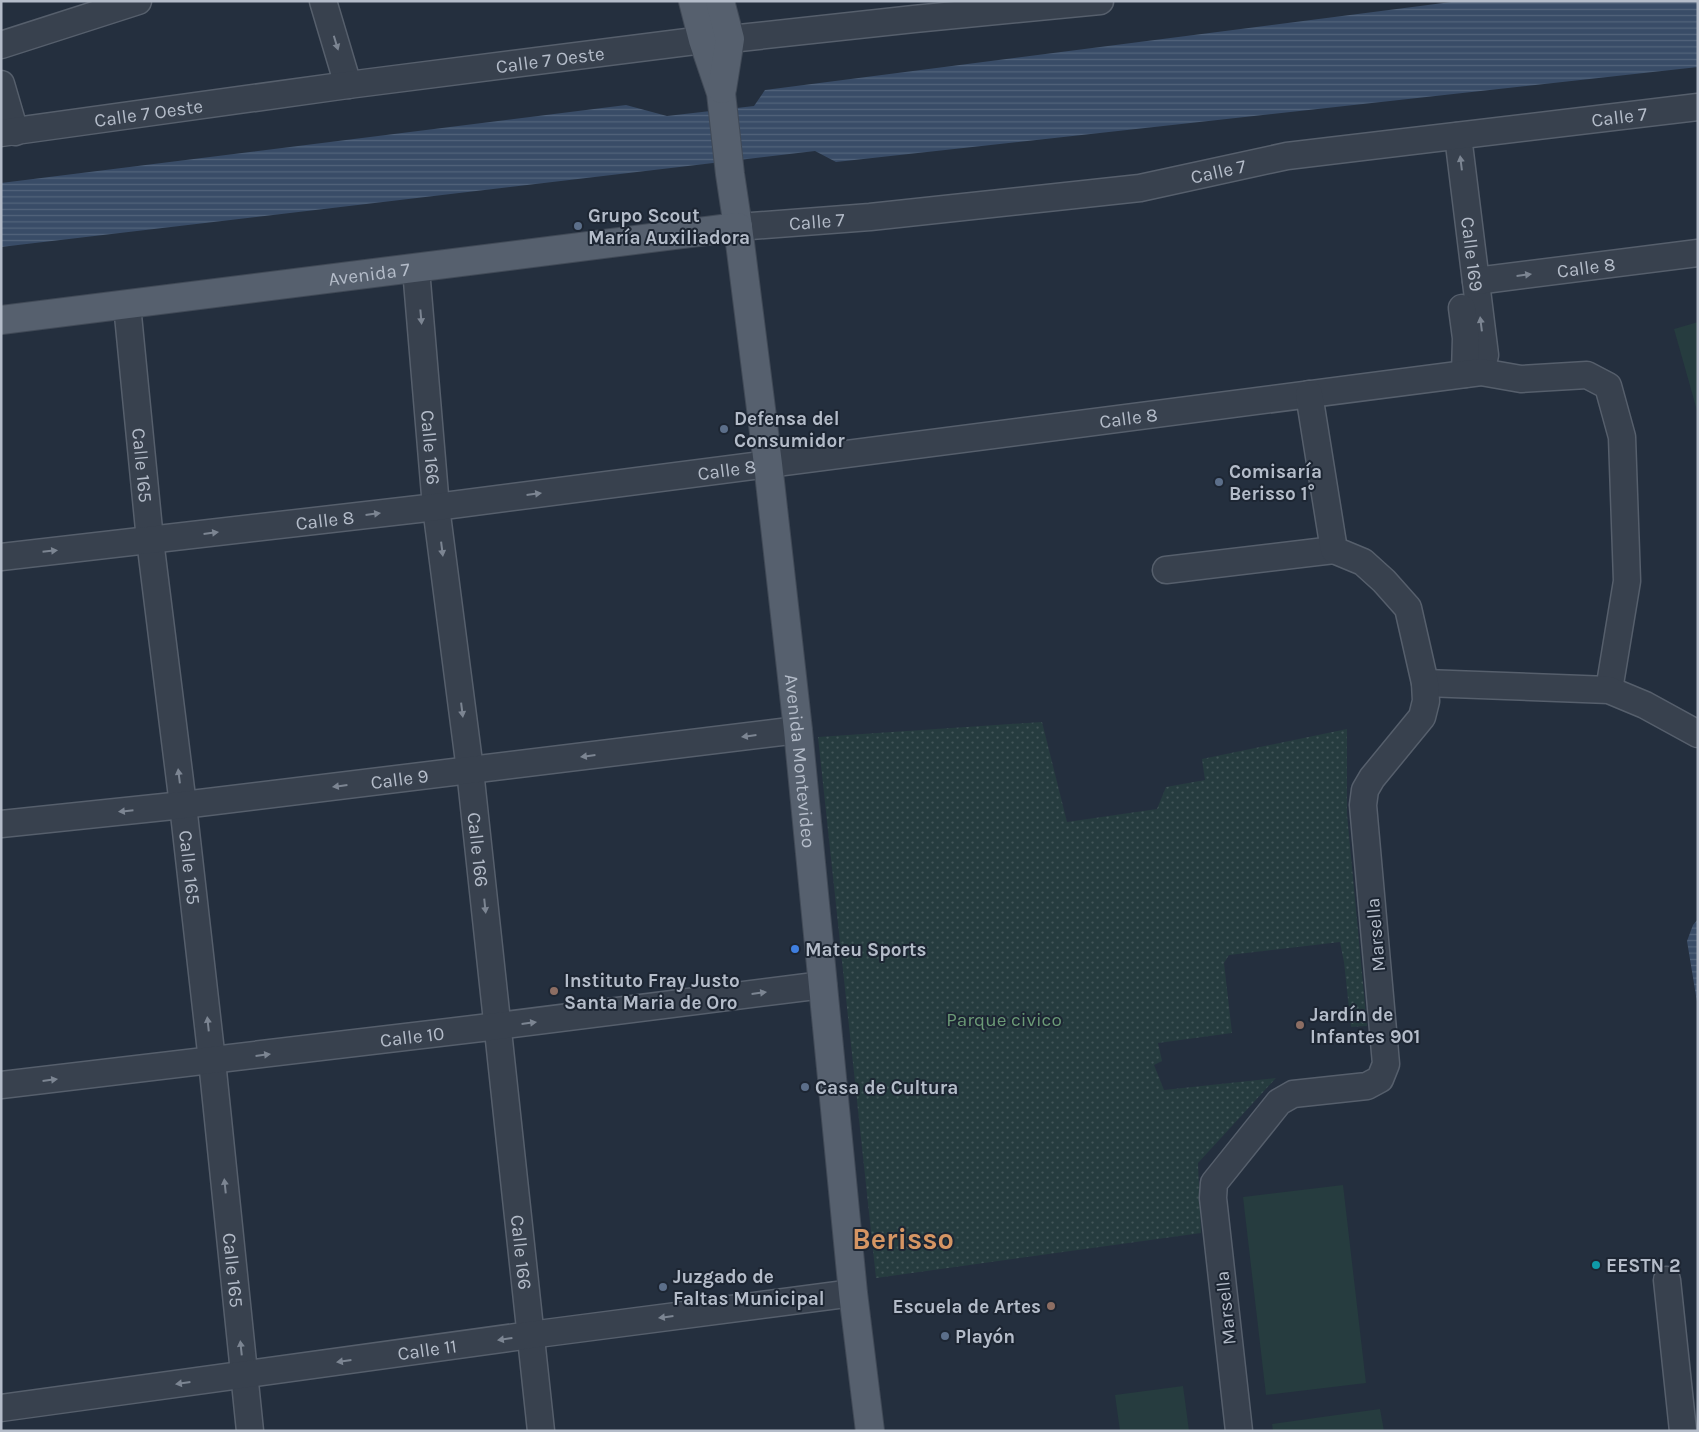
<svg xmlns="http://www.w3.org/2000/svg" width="1699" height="1432" font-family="Karla,sans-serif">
<defs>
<pattern id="park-dots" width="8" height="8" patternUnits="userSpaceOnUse" patternTransform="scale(1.25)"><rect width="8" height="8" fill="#263c3f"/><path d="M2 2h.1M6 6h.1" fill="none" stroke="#435659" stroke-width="1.8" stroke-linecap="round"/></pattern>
<pattern id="water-rules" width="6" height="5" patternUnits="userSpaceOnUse" patternTransform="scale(1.25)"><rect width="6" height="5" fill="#394c67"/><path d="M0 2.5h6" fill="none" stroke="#53647b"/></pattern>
</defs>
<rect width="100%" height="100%" fill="#242f3e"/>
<path fill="#263c3f" d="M 1698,322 L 1698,414 L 1674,329 Z
M 1343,1185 L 1366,1383 L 1266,1395 L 1243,1197 Z
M 1183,1386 L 1189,1431 L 1120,1431 L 1115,1395 Z
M 1380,1409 L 1384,1431 L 1273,1431 L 1272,1424 Z"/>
<path fill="url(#park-dots)" d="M 1042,722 L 1067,822 L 1157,809 L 1166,787 L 1205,780 L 1202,759 L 1347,729 L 1347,814 L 1367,1026 L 1351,1027 L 1344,962 L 1340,942 L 1229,955 L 1224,963 L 1232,1033 L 1158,1043 L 1162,1061 L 1154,1065 L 1164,1090 L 1276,1078 L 1198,1163 L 1201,1233 L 876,1278 L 818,737 Z"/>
<path fill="url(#water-rules)" d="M 1459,1 L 1698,1 L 1698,67 L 836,162 L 815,151 L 1,247 L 1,183 L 626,105 L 667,116 L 754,106 L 765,90 Z
M 1698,919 L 1698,1008 L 1687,941 L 1693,925 Z"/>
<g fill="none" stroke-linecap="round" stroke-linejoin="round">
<g stroke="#565f6c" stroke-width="29">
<g id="minor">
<path d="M 323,1 L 348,85"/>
<path d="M 1,45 L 138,1"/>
<path d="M 1,84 L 15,132"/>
<path id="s1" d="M 1,133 L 348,85 L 703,40 L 730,39 L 914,19 L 1100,1"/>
<path id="s2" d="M 1458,136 L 1485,355 L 1481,372"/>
<path id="s3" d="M 738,227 L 870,217 L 1140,188 L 1287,156 L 1698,107"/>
<path id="s4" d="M 416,269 L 436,507 L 470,770 L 541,1431"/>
<path id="s5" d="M 1476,281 L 1698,253"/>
<path id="s6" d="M 127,305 L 150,540 L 183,805 L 212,1061 L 250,1431"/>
<path d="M 1462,308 L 1466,338 L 1465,374"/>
<path id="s7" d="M 1,557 L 436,507 L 1481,372 L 1521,379 L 1587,375 L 1608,386 L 1622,437 L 1627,581 L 1609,690"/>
<path d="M 1166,570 L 1334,550"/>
<path d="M 1425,683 L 1609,690 L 1645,705 L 1698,734"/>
<path id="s8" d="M 1,824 L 183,805 L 798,730"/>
<path id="s9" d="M 1,1085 L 498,1026 L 823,985"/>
<path d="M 1667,1280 L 1683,1431"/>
<path id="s10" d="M 1,1408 L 530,1335 L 853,1293"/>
<path d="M 1239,1431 L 1213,1198 L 1214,1183 L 1279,1102 L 1293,1094 L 1367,1086 L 1380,1079 L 1386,1064 L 1363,805 L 1365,790 L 1372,778 L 1422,717 L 1426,701 L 1425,683 L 1408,608 L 1384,581 L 1363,562 L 1334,550 L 1309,394"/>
</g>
</g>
<g stroke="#414a57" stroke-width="30">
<g id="major">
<path id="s11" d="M 693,1 L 703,40 L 721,93 L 730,174 L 738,227 L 768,464 L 798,730 L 853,1293 L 870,1431"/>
<path d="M 720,1 L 730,39 L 722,89"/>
<path id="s12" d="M 1,320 L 738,227"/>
</g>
</g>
<use href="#minor" stroke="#38414e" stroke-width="26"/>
<use href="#major" stroke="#56606e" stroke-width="28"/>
</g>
<defs><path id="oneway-solid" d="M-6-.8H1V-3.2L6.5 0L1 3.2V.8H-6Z" transform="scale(1.25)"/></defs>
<g fill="#7c8592">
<use href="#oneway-solid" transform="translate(336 43) rotate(73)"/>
<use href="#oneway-solid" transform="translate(1461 163) rotate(-97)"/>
<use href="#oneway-solid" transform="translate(1524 275) rotate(-7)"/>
<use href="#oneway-solid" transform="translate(421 317) rotate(85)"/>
<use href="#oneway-solid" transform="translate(1481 324) rotate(-97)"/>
<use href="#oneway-solid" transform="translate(534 494) rotate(-7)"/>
<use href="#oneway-solid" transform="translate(373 514) rotate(-7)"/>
<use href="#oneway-solid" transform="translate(211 533) rotate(-7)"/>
<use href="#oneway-solid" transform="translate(442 549) rotate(83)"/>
<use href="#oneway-solid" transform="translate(50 551) rotate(-6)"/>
<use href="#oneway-solid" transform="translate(462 710) rotate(83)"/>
<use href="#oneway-solid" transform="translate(749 736) rotate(173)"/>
<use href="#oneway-solid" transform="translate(588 756) rotate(173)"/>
<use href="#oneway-solid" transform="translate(179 776) rotate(-97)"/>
<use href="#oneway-solid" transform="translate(340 786) rotate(173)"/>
<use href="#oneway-solid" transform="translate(126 811) rotate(174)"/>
<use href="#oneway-solid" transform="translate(485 906) rotate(84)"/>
<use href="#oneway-solid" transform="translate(759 993) rotate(-7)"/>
<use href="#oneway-solid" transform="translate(529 1023) rotate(-7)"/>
<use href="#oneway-solid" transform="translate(208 1024) rotate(-96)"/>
<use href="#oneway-solid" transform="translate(263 1055) rotate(-7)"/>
<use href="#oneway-solid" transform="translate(50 1080) rotate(-7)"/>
<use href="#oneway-solid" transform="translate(225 1186) rotate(-96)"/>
<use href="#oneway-solid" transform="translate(666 1317) rotate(173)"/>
<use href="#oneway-solid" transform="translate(505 1339) rotate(172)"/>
<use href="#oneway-solid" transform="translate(241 1348) rotate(-96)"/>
<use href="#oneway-solid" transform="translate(344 1361) rotate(172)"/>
<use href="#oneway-solid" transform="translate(183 1383) rotate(172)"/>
</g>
<g fill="#5c6f8a" stroke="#1d2633" stroke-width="2">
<circle cx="578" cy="226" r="5"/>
<circle cx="724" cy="429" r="5"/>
<circle cx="1219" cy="482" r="5"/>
<circle cx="805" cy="1087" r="5"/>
<circle cx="663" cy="1287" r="5"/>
<circle cx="945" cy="1336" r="5"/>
</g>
<circle fill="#3f7fe0" stroke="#1d2633" stroke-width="2" cx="795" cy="949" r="5"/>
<g fill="#8d6e63" stroke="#1d2633" stroke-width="2">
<circle cx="554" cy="991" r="5"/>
<circle cx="1300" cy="1025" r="5"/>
<circle cx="1051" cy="1306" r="5"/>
</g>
<circle fill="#0f9aa8" stroke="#1d2633" stroke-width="2" cx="1596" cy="1265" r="5"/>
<g text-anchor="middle" stroke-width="4" stroke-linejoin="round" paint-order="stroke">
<g font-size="19" fill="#b4bcc9" stroke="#1d2633">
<text dy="7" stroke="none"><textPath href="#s1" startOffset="554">Calle 7 Oeste</textPath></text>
<text dy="7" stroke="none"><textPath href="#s1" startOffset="149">Calle 7 Oeste</textPath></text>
<text dy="7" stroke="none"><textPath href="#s3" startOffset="889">Calle 7</textPath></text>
<text dy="7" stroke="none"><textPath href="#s3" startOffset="484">Calle 7</textPath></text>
<text dy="7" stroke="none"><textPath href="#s3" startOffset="79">Calle 7</textPath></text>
<text dy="7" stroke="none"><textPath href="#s2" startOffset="119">Calle 169</textPath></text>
<text dy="7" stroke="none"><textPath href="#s5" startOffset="111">Calle 8</textPath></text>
<text dy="7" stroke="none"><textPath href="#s12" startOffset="371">Avenida 7</textPath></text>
<text dy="7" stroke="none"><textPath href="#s7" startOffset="1136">Calle 8</textPath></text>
<text dy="7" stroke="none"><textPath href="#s4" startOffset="179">Calle 166</textPath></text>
<text dy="7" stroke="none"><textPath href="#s6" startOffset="161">Calle 165</textPath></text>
<text dy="7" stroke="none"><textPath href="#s7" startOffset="731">Calle 8</textPath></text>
<text dy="7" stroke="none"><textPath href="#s7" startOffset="326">Calle 8</textPath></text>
<text dy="7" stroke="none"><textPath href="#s11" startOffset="769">Avenida Montevideo</textPath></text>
<text dy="7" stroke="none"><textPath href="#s8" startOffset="401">Calle 9</textPath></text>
<text dy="7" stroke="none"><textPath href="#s4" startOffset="584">Calle 166</textPath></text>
<text dy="7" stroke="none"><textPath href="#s6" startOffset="566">Calle 165</textPath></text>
<text transform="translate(1375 935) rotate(-95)" y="7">Marsella</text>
<text dy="7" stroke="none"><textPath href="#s9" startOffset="414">Calle 10</textPath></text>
<text dy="7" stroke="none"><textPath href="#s4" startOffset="989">Calle 166</textPath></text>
<text dy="7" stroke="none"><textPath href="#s6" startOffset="971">Calle 165</textPath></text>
<text transform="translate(1225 1308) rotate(-96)" y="7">Marsella</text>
<text dy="7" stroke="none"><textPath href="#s10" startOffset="430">Calle 11</textPath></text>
</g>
<g font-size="19" font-weight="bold" fill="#b4bcc9" stroke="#1d2633" text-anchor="start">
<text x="588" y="222">Grupo Scout<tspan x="588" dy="22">María Auxiliadora</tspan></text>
<text x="734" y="425">Defensa del<tspan x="734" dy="22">Consumidor</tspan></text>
<text x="1229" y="478">Comisaría<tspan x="1229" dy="22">Berisso 1°</tspan></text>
<text x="805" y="956">Mateu Sports</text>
<text x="564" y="987">Instituto Fray Justo<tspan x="564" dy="22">Santa Maria de Oro</tspan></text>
<text x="1310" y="1021">Jardín de<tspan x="1310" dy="22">Infantes 901</tspan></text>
<text x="815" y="1094">Casa de Cultura</text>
<text x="1606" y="1272">EESTN 2</text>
<text x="673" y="1283">Juzgado de<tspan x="673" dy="22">Faltas Municipal</tspan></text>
<text x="1041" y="1313" text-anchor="end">Escuela de Artes</text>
<text x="955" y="1343">Playón</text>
</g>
<g font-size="19" fill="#6b9a76" stroke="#1d2633">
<text x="1004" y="1026">Parque civico</text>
</g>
<g font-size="29" font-weight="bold" fill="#d59563" stroke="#1d2633">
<text x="903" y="1249">Berisso</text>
</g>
</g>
<rect width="1699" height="1432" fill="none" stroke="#b4bcc9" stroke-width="5"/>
</svg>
